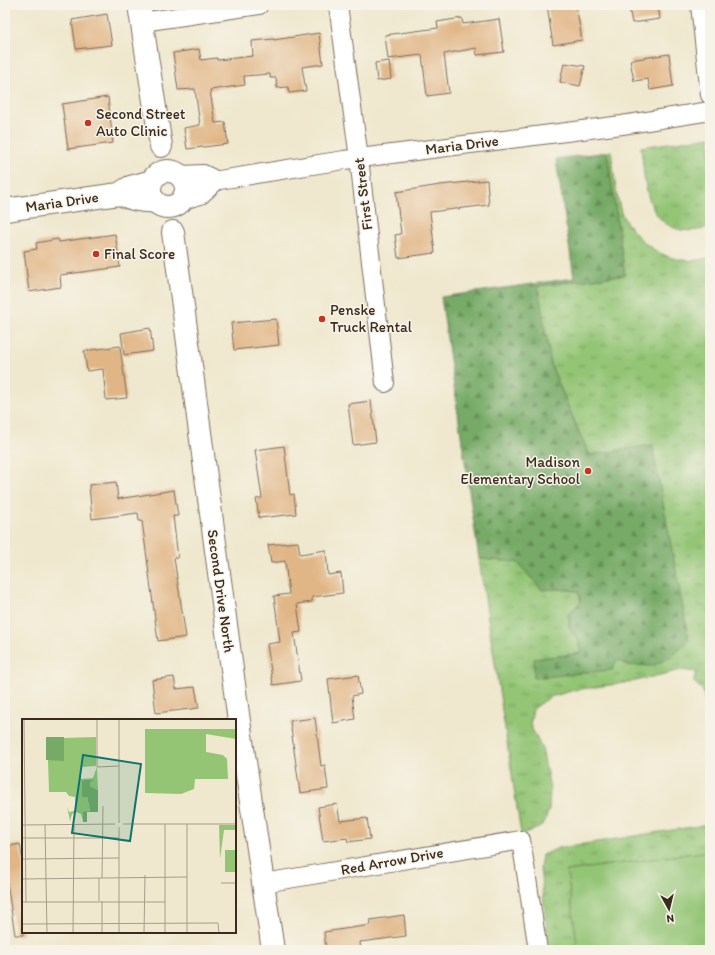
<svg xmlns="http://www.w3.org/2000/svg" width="715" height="955" font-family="Itim,sans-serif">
<defs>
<pattern id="grass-tufts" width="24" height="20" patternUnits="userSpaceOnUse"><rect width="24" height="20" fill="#93c575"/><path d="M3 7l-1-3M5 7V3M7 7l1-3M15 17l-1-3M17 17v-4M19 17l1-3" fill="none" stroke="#79a05f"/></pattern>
<pattern id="forest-firs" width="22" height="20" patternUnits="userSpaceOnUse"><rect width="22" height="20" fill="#76aa66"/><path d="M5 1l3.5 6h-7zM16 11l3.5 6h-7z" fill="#628b53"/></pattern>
</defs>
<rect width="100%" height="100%" fill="#f7f3e8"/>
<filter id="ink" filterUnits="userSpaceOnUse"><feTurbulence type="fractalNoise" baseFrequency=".025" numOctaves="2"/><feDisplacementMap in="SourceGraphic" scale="8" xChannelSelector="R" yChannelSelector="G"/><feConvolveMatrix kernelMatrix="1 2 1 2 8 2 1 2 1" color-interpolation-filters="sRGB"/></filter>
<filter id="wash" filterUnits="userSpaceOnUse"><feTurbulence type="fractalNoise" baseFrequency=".012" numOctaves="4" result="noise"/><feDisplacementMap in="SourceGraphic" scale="16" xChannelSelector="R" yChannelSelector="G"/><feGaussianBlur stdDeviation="0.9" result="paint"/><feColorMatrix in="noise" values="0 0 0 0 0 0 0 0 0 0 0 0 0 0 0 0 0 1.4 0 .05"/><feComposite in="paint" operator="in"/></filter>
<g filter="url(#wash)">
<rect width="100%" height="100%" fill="#efe8ce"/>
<path fill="url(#grass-tufts)" stroke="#67784a" d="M 710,137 L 710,226 C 700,231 688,232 677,229 C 643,218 645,176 641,147 Z
M 611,151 C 614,171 615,192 621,212 C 623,217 626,223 630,227 C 648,252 680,268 710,257 L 710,529 L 707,530 L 710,550 L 710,730 L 707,718 L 703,691 L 693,681 L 697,672 L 681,670 L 631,682 L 575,690 L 550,697 L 533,709 L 530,725 L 542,749 L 550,788 L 549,809 L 545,821 L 539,828 L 521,834 L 479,559 L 517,562 L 542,590 L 557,589 L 578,591 L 581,601 L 569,614 L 569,626 L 578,640 L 582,653 L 535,659 L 534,678 L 617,659 L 629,665 L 688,640 L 652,445 L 590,456 L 581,437 L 551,365 L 537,286 L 625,275 L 607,152 Z
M 710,823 L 710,851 L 567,871 L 578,950 L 549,950 L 540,868 L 542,855 L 559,848 L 698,826 Z"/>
<path fill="url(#forest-firs)" stroke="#586a42" d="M 607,152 L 625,275 L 538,286 L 551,365 L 581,437 L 590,455 L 652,445 L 689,640 L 672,657 L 651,666 L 629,665 L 617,660 L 612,670 L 534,678 L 534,659 L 582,653 L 578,640 L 569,626 L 569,614 L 581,601 L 578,591 L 557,589 L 542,590 L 517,562 L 479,559 L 441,297 L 574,278 L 556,159 Z"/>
<path fill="#93c575" stroke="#67784a" d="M 710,851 L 710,950 L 578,950 L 567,871 Z"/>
<g id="blocks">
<path fill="#e1b686" d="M 547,5 L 576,5 L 582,40 L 553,45 Z
M 643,5 L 658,5 L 660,19 L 632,23 L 629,7 Z
M 107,14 L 112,45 L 76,49 L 72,20 Z
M 462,18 L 463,24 L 499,19 L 504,52 L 477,55 L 476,48 L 444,54 L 449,93 L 427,96 L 422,55 L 388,59 L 385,35 L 438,28 L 437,22 Z
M 319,33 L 323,64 L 302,67 L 306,91 L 289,93 L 288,87 L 277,88 L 276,78 L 270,78 L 270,74 L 244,76 L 245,85 L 210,90 L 215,123 L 225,122 L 228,144 L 187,149 L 184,128 L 200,125 L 195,89 L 178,90 L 173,53 L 199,49 L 201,60 L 217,58 L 217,60 L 253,56 L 252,41 L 274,39 L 274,40 Z
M 669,54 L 673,86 L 650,90 L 648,79 L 634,81 L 630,60 Z
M 389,61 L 391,79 L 377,81 L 375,63 Z
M 564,63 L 585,66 L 580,86 L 560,82 Z
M 108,97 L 113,143 L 68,149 L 62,104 Z
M 487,180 L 489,205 L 430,212 L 435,253 L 398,258 L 395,235 L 401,234 L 396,192 L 440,185 Z
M 115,234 L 120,267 L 60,275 L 61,287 L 29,292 L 24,251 L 37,249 L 36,243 L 58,239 L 59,242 Z
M 276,319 L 279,345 L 234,350 L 231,323 Z
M 150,328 L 153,351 L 124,355 L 121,333 Z
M 120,346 L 127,398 L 106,400 L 103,369 L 87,371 L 84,351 Z
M 371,401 L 376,442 L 353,445 L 348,404 Z
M 284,446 L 290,495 L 294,494 L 296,514 L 259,518 L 256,499 L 262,498 L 255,450 Z
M 116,482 L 118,499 L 174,490 L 178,516 L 173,516 L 178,558 L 174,558 L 186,637 L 158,641 L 142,521 L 139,521 L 138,513 L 92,519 L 89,485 Z
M 298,542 L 300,554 L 326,550 L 328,575 L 341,573 L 343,593 L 312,597 L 312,602 L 297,604 L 301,632 L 294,633 L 301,681 L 273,685 L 267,644 L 280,642 L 274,596 L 289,594 L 285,561 L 271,563 L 268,545 Z
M 358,675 L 361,694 L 352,696 L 355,719 L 333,723 L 328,679 Z
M 174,677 L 176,689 L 195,687 L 199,708 L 156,713 L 152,680 Z
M 315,718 L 321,766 L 325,765 L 328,789 L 300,793 L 290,721 Z
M 337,804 L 340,821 L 367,818 L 370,839 L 348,842 L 347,838 L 323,841 L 318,807 Z
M 20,844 L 23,862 L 23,935 L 15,935 L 5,869 L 5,847 Z
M 404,915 L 406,936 L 360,942 L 361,950 L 326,950 L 324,932 L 371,925 L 370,920 Z"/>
</g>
</g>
<g filter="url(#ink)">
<use href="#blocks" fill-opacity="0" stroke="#7a6c5c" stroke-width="1"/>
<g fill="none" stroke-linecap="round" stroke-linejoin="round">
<g stroke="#7a6c5c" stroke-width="20">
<path id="street" d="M 338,5 L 359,158 L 385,383
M 700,5 L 710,95
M 142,22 L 259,5
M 213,181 L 344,160 L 622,125 L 710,111
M 264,883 L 521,840 L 538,950"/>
</g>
<g stroke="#7a6c5c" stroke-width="24">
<path id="secondary" d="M 139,5 L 161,146
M150 189a18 18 0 1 1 36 0a18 18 0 1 1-36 0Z
M 181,177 L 203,176 L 213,181 L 200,193 L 183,198
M 152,181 L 130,187 L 119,194 C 132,199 141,202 155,201
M 5,210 L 119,194
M 173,232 L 239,721 L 273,950"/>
</g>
<use href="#street" stroke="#fff" stroke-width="18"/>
<use href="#secondary" stroke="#fff" stroke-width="22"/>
</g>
</g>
<g fill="#c8321e" stroke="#f7f3e8" stroke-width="1.5">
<circle cx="88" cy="123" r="4"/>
<circle cx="96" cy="254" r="4"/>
<circle cx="322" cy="319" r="4"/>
<circle cx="588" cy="471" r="4"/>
</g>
<g text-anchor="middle" stroke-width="3" stroke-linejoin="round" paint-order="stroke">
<g font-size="15" fill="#3b2a1e" stroke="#f7f3e8" text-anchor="start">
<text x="96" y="119">Second Street<tspan x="96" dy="17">Auto Clinic</tspan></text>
<text x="104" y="259">Final Score</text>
<text x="330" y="315">Penske<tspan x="330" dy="17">Truck Rental</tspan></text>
<text x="580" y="467" text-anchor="end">Madison<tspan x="580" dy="17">Elementary School</tspan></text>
</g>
<g font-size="15" fill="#3b2a1e" stroke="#f7f3e8">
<text transform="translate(462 145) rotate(-7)" y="5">Maria Drive</text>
<text transform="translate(363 194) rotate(-97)" y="5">First Street</text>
<text transform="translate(62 202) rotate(-8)" y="5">Maria Drive</text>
<text transform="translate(221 591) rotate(82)" y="5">Second Drive North</text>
<text transform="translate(392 861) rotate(-10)" y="5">Red Arrow Drive</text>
</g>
</g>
<g transform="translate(22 719)">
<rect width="214" height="214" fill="#efe8ce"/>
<path d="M 123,10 L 214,10 L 214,20 L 184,15 L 184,33 L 201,36 L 205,40 L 206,60 L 173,60 L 172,70 L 159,75 L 123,74 ZM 74,18 L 74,47 L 59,48 L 59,60 L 71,59 L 75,48 L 76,71 L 68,67 L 68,62 L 60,62 L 60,78 L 65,78 L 68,93 L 61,93 L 61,103 L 59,95 L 54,93 L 50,95 L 48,102 L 45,87 L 47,93 L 53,92 L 53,78 L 47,77 L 44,73 L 27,73 L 26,41 L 42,41 L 42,19 ZM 197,106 L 214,106 L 213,111 L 202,111 L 198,140 Z" fill="#93c575"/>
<path d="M 24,18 L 42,18 L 42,42 L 24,41 ZM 63,61 L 72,61 L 68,63 L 68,67 L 76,71 L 76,93 L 65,93 L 65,103 L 61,103 L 61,93 L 68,92 L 65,78 L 60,78 L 60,62 Z" fill="#76aa66"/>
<path d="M 43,20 L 57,20 L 57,45 L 43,45 ZM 59,20 L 72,20 L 72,45 L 58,45 ZM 28,44 L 42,44 L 41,72 L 28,72 ZM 44,46 L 57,46 L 57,71 L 44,71 ZM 203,131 L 214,131 L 214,153 L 203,153 Z" fill="#93c575"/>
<path fill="none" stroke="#a79c88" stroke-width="1" d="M 2,0 L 4,183M 75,0 L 75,48 L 97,47M 97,0 L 97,104M 23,105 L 25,214M 101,105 L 214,105M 143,105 L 143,214M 0,106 L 93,105M 97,108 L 97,214M 0,119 L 97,119M 0,140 L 97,139M 80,159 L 81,87M 0,160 L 165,158M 199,164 L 214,164M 77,182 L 77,159M 0,183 L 143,183M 0,205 L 196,204 L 197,214M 51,214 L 52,105M 80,214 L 80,182M 122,214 L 123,156M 165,214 L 165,105"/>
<path fill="#0f766e" fill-opacity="0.15" stroke="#0f766e" stroke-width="2" d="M 61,36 L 119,45 L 108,122 L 50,114 Z"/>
<rect width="214" height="214" fill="none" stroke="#3b2a1e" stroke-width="2"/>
</g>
<rect width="715" height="955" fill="none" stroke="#f7f3e8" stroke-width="20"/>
<g transform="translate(669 909) rotate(172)" stroke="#f7f3e8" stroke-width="3" paint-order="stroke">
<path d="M0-3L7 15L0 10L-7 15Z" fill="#3b2a1e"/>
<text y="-6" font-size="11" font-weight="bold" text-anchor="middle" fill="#3b2a1e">N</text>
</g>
</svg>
